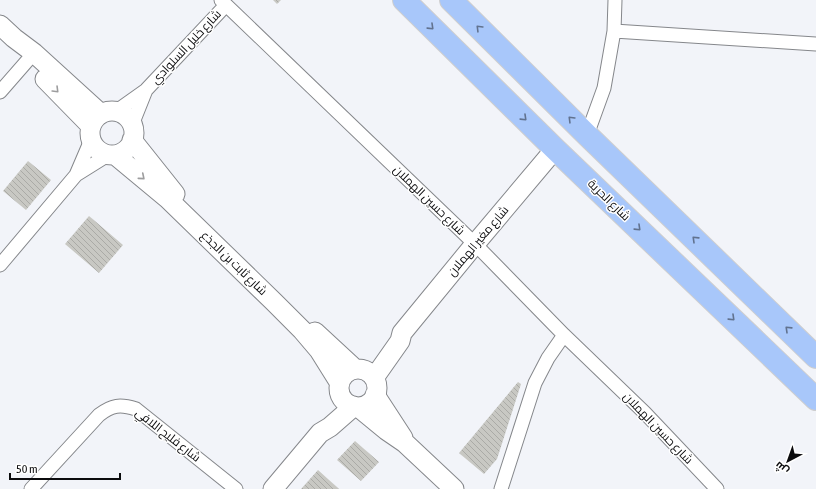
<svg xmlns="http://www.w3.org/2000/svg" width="816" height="489" font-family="'Asap Condensed',Cairo,sans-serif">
<defs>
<pattern id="building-back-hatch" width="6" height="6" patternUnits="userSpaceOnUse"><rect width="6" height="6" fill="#c8c8c3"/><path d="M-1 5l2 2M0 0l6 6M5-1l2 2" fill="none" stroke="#aaaaa6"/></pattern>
</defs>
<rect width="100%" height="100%" fill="#f2f4f9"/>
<path fill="url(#building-back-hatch)" d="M 273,0 L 281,0 L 277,4 Z
M 28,161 L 51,180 L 26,210 L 3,191 Z
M 89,216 L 123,245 L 99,273 L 65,244 Z
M 518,382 L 521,384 L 497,459 L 484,474 L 459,453 Z
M 355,441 L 379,462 L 361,481 L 337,460 Z
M 318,470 L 339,489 L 301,489 Z"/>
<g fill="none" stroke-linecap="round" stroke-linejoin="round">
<g stroke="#85878b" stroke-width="15">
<path id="street" d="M 221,0 L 475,244 L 564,335 L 645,413 L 717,489
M 614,31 L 816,44
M 0,92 L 34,53
M 115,112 L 146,90 L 226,5
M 132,125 L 146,90
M 587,135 L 604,88 L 614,31 L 615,0
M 76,175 L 108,155
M 0,265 L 76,175 L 91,140
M 31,489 L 99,415 C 112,405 120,404 136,409 L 236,489
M 501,489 L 535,383 L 548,358 L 564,335"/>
</g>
<g stroke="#85878b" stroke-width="21">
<path id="secondary" d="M 0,25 L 14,38 L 34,53 L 101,114
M 45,79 L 91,126
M90 133a22 22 0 1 1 44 0a22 22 0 1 1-44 0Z
M 132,140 L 175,194
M 115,155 L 168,199 L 274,302 L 302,330 L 319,350 L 339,382
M 315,332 L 355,369
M339 388a19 19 0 1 1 38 0a19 19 0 1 1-38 0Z
M 374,378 L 400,341 L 402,333 L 475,244 L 555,149
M 375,395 L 403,438
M 358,407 L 386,430 L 405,443 L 454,489
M 273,489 L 320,433 L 330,427 L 354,406"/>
</g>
<g stroke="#cececf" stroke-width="24">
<path id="highway" d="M 404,0 L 555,149 L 816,399
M 451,0 L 587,135 L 816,357"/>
</g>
<use href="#street" stroke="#fff" stroke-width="13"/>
<use href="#secondary" stroke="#fff" stroke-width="19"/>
<use href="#highway" stroke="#a8c7fa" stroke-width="22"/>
</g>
<defs><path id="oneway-chevron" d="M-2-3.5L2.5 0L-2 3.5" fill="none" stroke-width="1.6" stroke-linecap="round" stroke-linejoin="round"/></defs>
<g stroke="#61728f">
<use href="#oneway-chevron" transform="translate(431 27) rotate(44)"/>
<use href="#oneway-chevron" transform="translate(479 28) rotate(-135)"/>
<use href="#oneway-chevron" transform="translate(524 118) rotate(44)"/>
<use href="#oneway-chevron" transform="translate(571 119) rotate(-135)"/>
<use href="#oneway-chevron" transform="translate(638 228) rotate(44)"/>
<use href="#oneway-chevron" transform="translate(695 239) rotate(-136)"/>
<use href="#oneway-chevron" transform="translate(732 318) rotate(44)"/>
<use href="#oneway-chevron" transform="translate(788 329) rotate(-136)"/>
</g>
<g stroke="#9d9d9e">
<use href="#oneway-chevron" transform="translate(56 90) rotate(45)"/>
<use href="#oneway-chevron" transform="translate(142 177) rotate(40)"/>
</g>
<g text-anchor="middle" stroke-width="3" stroke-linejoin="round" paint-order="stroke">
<g font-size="12" fill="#0b0b0d" stroke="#fff">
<text transform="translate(186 47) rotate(-47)" y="4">شارع خليل السلوادي</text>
<text transform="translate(429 200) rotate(44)" y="4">شارع حسين الهملان</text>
<text transform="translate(609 200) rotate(44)" y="4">شارع الحرية</text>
<text transform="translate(478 241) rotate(-50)" y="4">شارع مغير الهملان</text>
<text transform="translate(234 263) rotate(44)" y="4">شارع ثابت بن الجذع</text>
<text transform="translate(658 428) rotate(46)" y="4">شارع حسين الهملان</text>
<text transform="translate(168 435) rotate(38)" y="4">شارع فليح اللافي</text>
</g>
</g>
<g transform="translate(788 461) rotate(221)" stroke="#ffffff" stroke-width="3" paint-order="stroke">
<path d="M0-3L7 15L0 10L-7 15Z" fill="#0b0b0d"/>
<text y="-6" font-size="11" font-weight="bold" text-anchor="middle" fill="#0b0b0d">ش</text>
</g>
<path d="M10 473v6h110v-6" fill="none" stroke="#0b0b0d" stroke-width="2"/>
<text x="16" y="473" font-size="12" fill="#0b0b0d" stroke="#ffffff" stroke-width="3" paint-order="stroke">50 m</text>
</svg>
